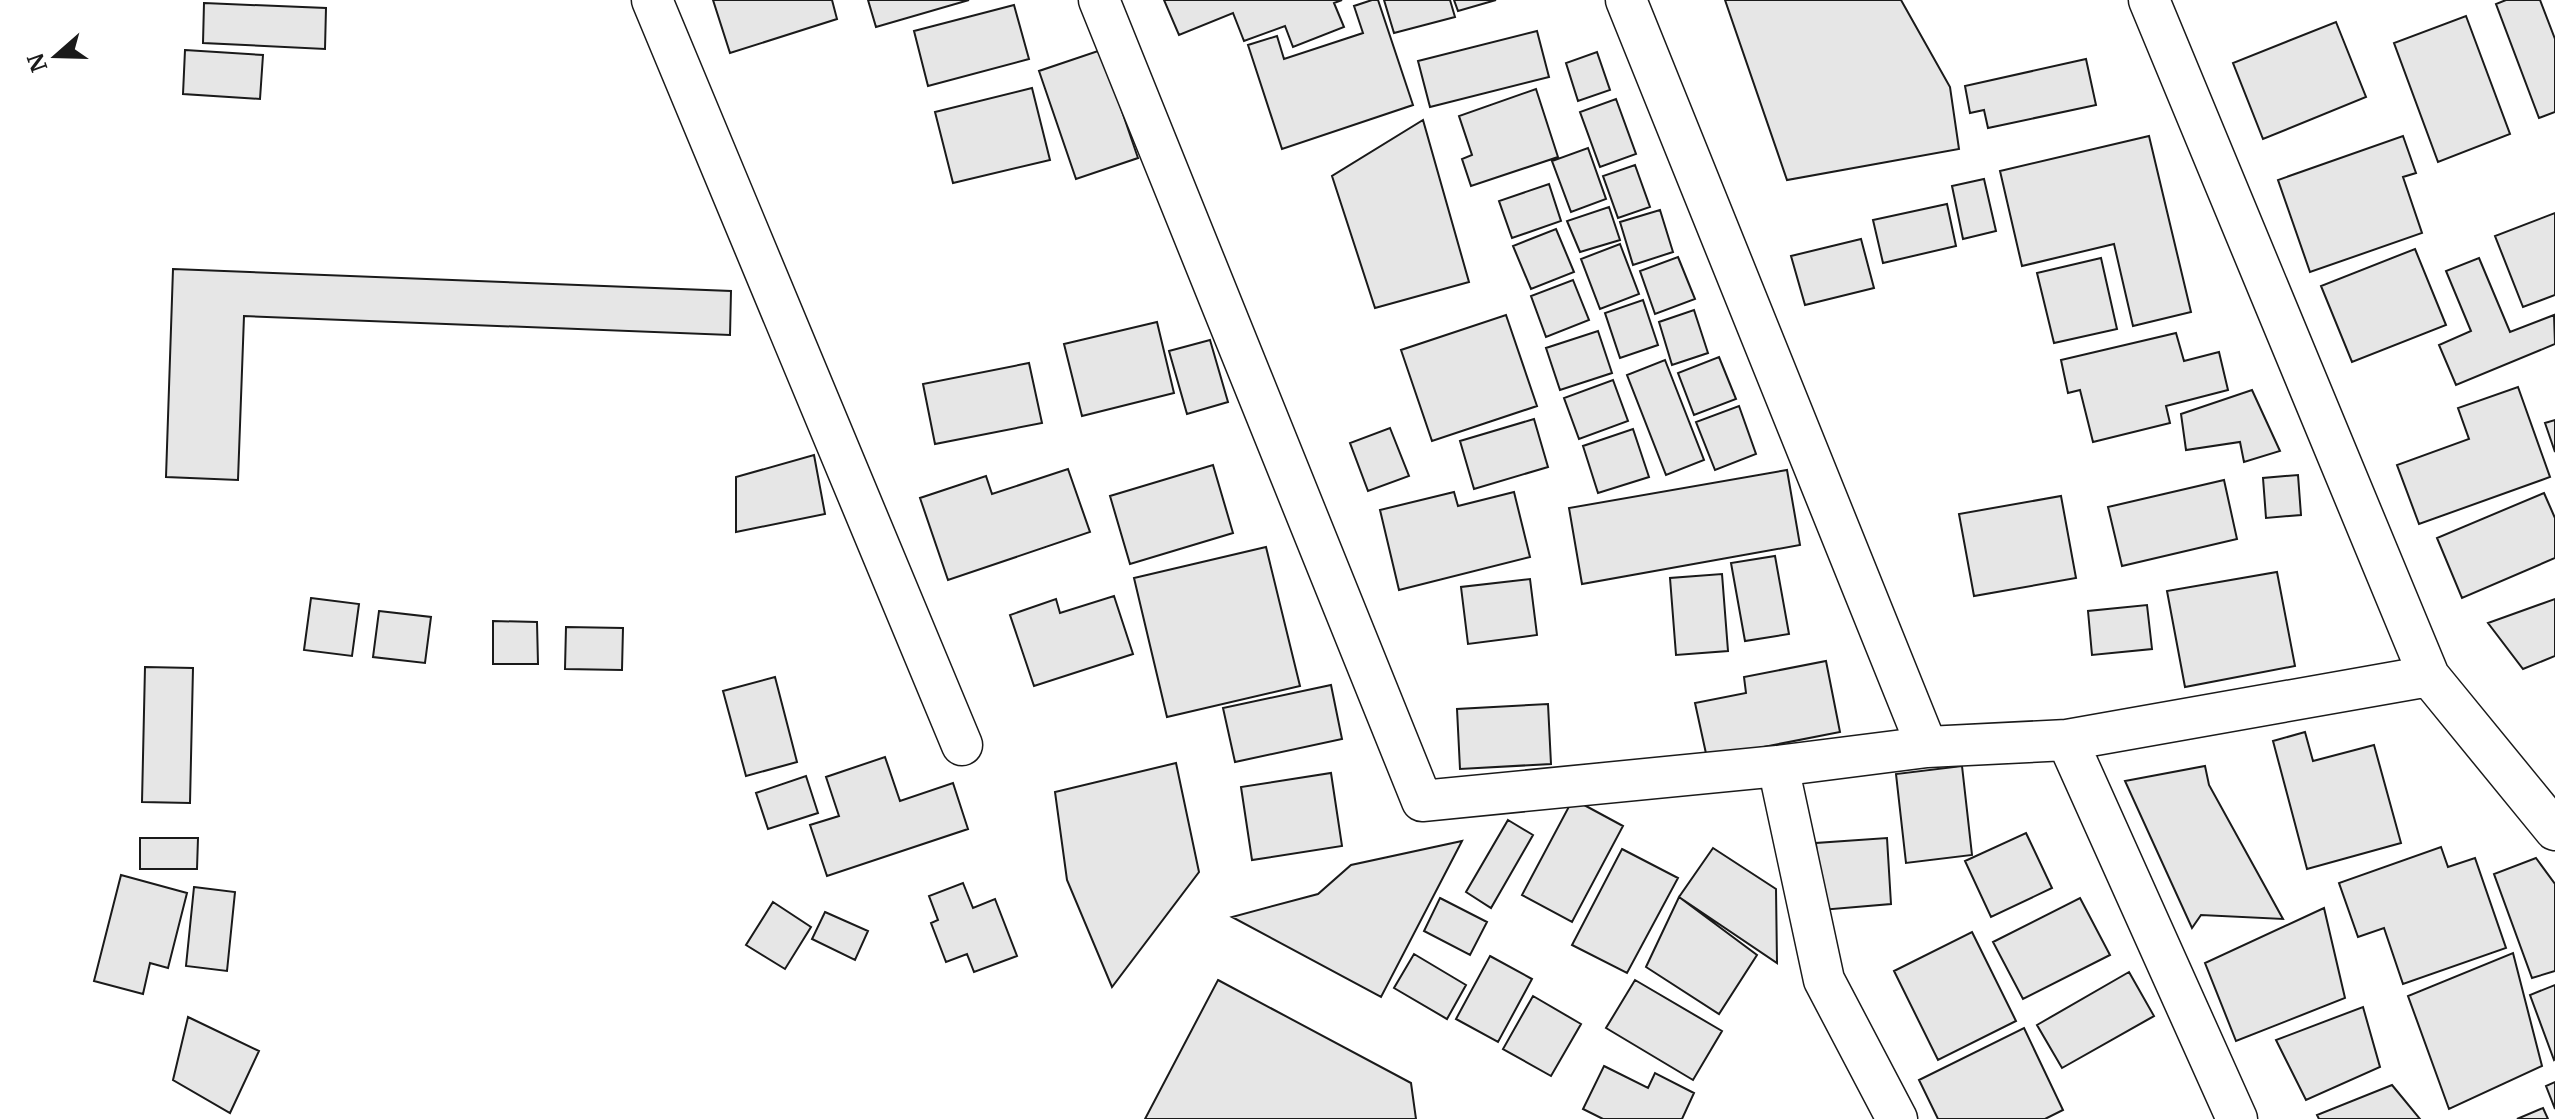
<svg xmlns="http://www.w3.org/2000/svg" width="2555" height="1119" font-family="Merriweather,serif">
<rect width="100%" height="100%" fill="#fff"/>
<path fill="#e6e6e6" stroke="#1a1a1a" stroke-width="2" d="M 713,0 L 832,0 L 837,19 L 730,53 Z
M 868,0 L 969,0 L 876,27 Z
M 1164,0 L 1342,0 L 1334,3 L 1344,27 L 1293,47 L 1285,26 L 1244,41 L 1233,13 L 1179,35 Z
M 1372,0 L 1378,0 L 1413,105 L 1282,149 L 1248,45 L 1277,36 L 1284,59 L 1363,33 L 1354,6 Z
M 1384,0 L 1450,0 L 1455,17 L 1394,33 Z
M 1454,0 L 1496,0 L 1458,11 Z
M 1725,0 L 1901,0 L 1950,87 L 1959,149 L 1787,180 Z
M 2506,0 L 2540,0 L 2555,39 L 2555,112 L 2539,118 L 2496,4 Z
M 204,3 L 326,8 L 325,49 L 203,43 Z
M 1014,5 L 1029,59 L 928,86 L 914,31 Z
M 2466,16 L 2510,134 L 2438,162 L 2394,43 Z
M 2336,22 L 2366,97 L 2263,139 L 2233,63 Z
M 1537,31 L 1549,77 L 1430,107 L 1418,61 Z
M 185,50 L 263,55 L 260,99 L 183,94 Z
M 1101,50 L 1138,158 L 1076,179 L 1039,71 Z
M 1597,52 L 1610,90 L 1578,101 L 1566,63 Z
M 2086,59 L 2096,105 L 1988,128 L 1984,110 L 1970,113 L 1965,86 Z
M 1032,88 L 1050,160 L 953,183 L 935,112 Z
M 1536,89 L 1558,157 L 1471,186 L 1462,159 L 1472,155 L 1459,116 Z
M 1616,99 L 1636,154 L 1600,167 L 1580,112 Z
M 1423,120 L 1469,282 L 1375,308 L 1332,176 Z
M 2149,136 L 2191,312 L 2133,326 L 2114,244 L 2022,266 L 2000,171 Z
M 2403,136 L 2416,173 L 2403,177 L 2422,233 L 2310,272 L 2278,180 Z
M 1588,148 L 1606,199 L 1571,212 L 1552,161 Z
M 1635,165 L 1650,207 L 1618,218 L 1603,176 Z
M 1984,179 L 1996,231 L 1963,239 L 1952,186 Z
M 1549,184 L 1561,221 L 1512,238 L 1499,201 Z
M 1947,204 L 1956,246 L 1883,263 L 1873,220 Z
M 1609,207 L 1620,240 L 1580,252 L 1567,221 Z
M 1660,210 L 1673,252 L 1633,265 L 1620,222 Z
M 2555,213 L 2555,295 L 2523,307 L 2495,236 Z
M 1556,229 L 1574,272 L 1531,289 L 1513,246 Z
M 1861,239 L 1874,288 L 1805,305 L 1791,256 Z
M 1620,244 L 1639,294 L 1600,309 L 1581,259 Z
M 2415,249 L 2446,325 L 2352,362 L 2321,286 Z
M 1678,257 L 1695,299 L 1655,314 L 1640,271 Z
M 2101,258 L 2117,329 L 2054,343 L 2037,273 Z
M 2479,258 L 2510,332 L 2554,315 L 2555,344 L 2456,385 L 2439,345 L 2471,331 L 2446,271 Z
M 173,269 L 731,291 L 730,335 L 244,316 L 238,480 L 166,477 Z
M 1573,280 L 1589,320 L 1546,337 L 1531,296 Z
M 1643,300 L 1658,345 L 1620,358 L 1605,313 Z
M 1694,310 L 1708,353 L 1672,365 L 1659,322 Z
M 1506,315 L 1537,406 L 1432,441 L 1401,350 Z
M 1157,322 L 1174,393 L 1082,416 L 1064,344 Z
M 1598,331 L 1612,373 L 1560,390 L 1546,348 Z
M 2176,333 L 2184,361 L 2219,352 L 2228,390 L 2166,406 L 2170,423 L 2093,442 L 2080,390 L 2068,393 L 2061,360 Z
M 1210,340 L 1228,402 L 1187,414 L 1169,351 Z
M 1719,357 L 1736,399 L 1694,415 L 1678,373 Z
M 1665,360 L 1704,460 L 1666,475 L 1627,375 Z
M 1029,363 L 1042,423 L 935,444 L 923,384 Z
M 1613,380 L 1628,421 L 1579,439 L 1564,398 Z
M 2518,387 L 2550,477 L 2419,524 L 2397,465 L 2469,439 L 2458,408 Z
M 2252,390 L 2280,451 L 2244,462 L 2240,442 L 2186,450 L 2181,414 Z
M 1739,406 L 1756,454 L 1715,470 L 1696,422 Z
M 1534,419 L 1548,467 L 1474,489 L 1460,441 Z
M 2555,420 L 2555,452 L 2545,423 Z
M 1390,428 L 1409,476 L 1368,491 L 1350,443 Z
M 1633,429 L 1649,477 L 1598,493 L 1583,446 Z
M 814,455 L 825,514 L 736,532 L 736,477 Z
M 1213,465 L 1233,533 L 1130,564 L 1110,496 Z
M 1068,469 L 1090,532 L 948,580 L 920,498 L 986,476 L 992,494 Z
M 1787,470 L 1800,545 L 1582,584 L 1569,508 Z
M 2298,475 L 2301,515 L 2266,518 L 2263,478 Z
M 2224,480 L 2237,539 L 2122,566 L 2108,507 Z
M 1454,492 L 1458,506 L 1514,492 L 1530,557 L 1399,590 L 1380,510 Z
M 2544,493 L 2555,518 L 2555,558 L 2462,598 L 2437,538 Z
M 2061,496 L 2076,578 L 1974,596 L 1959,514 Z
M 1266,547 L 1300,686 L 1167,717 L 1134,578 Z
M 1775,556 L 1789,634 L 1745,641 L 1731,563 Z
M 2277,572 L 2295,666 L 2185,687 L 2167,591 Z
M 1722,574 L 1728,651 L 1676,655 L 1670,578 Z
M 1530,579 L 1537,635 L 1468,644 L 1461,587 Z
M 1114,596 L 1133,654 L 1034,686 L 1010,615 L 1056,599 L 1060,613 Z
M 311,598 L 359,604 L 352,656 L 304,650 Z
M 2555,599 L 2555,656 L 2523,669 L 2488,623 Z
M 2147,605 L 2152,649 L 2092,655 L 2088,611 Z
M 379,611 L 431,617 L 425,663 L 373,657 Z
M 493,621 L 537,622 L 538,664 L 493,664 Z
M 566,627 L 623,628 L 622,670 L 565,669 Z
M 1826,661 L 1840,732 L 1707,758 L 1695,703 L 1746,693 L 1744,677 Z
M 145,667 L 193,668 L 190,803 L 142,802 Z
M 775,677 L 797,762 L 746,776 L 723,691 Z
M 1331,685 L 1342,739 L 1235,762 L 1223,708 Z
M 1548,704 L 1551,764 L 1460,769 L 1457,709 Z
M 2305,732 L 2313,761 L 2374,745 L 2401,843 L 2307,869 L 2273,741 Z
M 885,757 L 900,801 L 953,783 L 968,829 L 827,876 L 810,825 L 839,816 L 826,777 Z
M 1176,763 L 1199,872 L 1112,987 L 1067,880 L 1055,792 Z
M 1962,766 L 1972,855 L 1906,863 L 1896,774 Z
M 2205,766 L 2209,785 L 2283,919 L 2201,915 L 2192,928 L 2125,781 Z
M 1331,773 L 1342,846 L 1252,860 L 1241,787 Z
M 806,776 L 818,813 L 768,829 L 756,793 Z
M 1573,799 L 1623,826 L 1572,922 L 1522,895 Z
M 1508,820 L 1533,835 L 1491,908 L 1466,892 Z
M 2026,833 L 2052,888 L 1991,917 L 1965,861 Z
M 140,838 L 198,838 L 197,869 L 140,869 Z
M 1887,838 L 1891,904 L 1821,910 L 1816,843 Z
M 1462,841 L 1381,997 L 1232,917 L 1318,894 L 1351,865 Z
M 2441,847 L 2448,867 L 2475,858 L 2506,948 L 2403,984 L 2384,928 L 2358,937 L 2339,883 Z
M 1713,848 L 1776,889 L 1777,963 L 1679,897 Z
M 1622,849 L 1678,878 L 1627,973 L 1572,945 Z
M 2536,858 L 2555,884 L 2555,971 L 2532,978 L 2494,874 Z
M 121,875 L 187,893 L 168,968 L 150,963 L 143,994 L 94,981 Z
M 963,883 L 973,908 L 995,899 L 1017,956 L 974,972 L 967,954 L 946,962 L 931,923 L 938,920 L 929,896 Z
M 194,887 L 235,892 L 227,971 L 186,966 Z
M 1679,897 L 1757,955 L 1719,1014 L 1646,967 Z
M 1440,898 L 1487,922 L 1470,955 L 1424,931 Z
M 2080,898 L 2110,955 L 2023,999 L 1993,942 Z
M 773,902 L 811,927 L 785,969 L 746,945 Z
M 2324,908 L 2345,998 L 2236,1041 L 2205,963 Z
M 825,912 L 868,931 L 855,960 L 812,939 Z
M 1972,932 L 2016,1021 L 1938,1060 L 1894,971 Z
M 2513,953 L 2542,1066 L 2449,1109 L 2408,996 Z
M 1414,954 L 1466,985 L 1447,1019 L 1394,988 Z
M 1490,956 L 1532,979 L 1498,1042 L 1456,1019 Z
M 2129,972 L 2154,1016 L 2062,1068 L 2037,1025 Z
M 1218,980 L 1411,1083 L 1416,1119 L 1145,1119 Z
M 1635,980 L 1722,1031 L 1693,1080 L 1606,1028 Z
M 2555,985 L 2555,1059 L 2554,1060 L 2530,995 Z
M 1533,996 L 1581,1024 L 1551,1076 L 1503,1049 Z
M 2363,1007 L 2380,1067 L 2306,1100 L 2276,1040 Z
M 188,1017 L 259,1051 L 230,1113 L 173,1080 Z
M 2024,1028 L 2063,1110 L 2045,1119 L 1938,1119 L 1919,1080 Z
M 1604,1066 L 1648,1088 L 1655,1073 L 1694,1093 L 1682,1119 L 1603,1119 L 1583,1109 Z
M 2555,1082 L 2555,1109 L 2546,1086 Z
M 2392,1085 L 2420,1119 L 2319,1119 L 2317,1115 Z
M 2543,1108 L 2548,1119 L 2517,1119 Z"/>
<g fill="none" stroke-linecap="round" stroke-linejoin="round">
<g stroke="#1a1a1a" stroke-width="43">
<path id="street" d="M 652,0 L 962,745
M 1099,0 L 1422,801 L 1778,766 L 1927,747 L 2067,740 L 2429,676
M 1626,0 L 1927,747
M 2149,0 L 2429,676 L 2555,830
M 2067,740 L 2237,1119
M 1778,766 L 1824,980 L 1897,1119"/>
</g>
<use href="#street" stroke="#fff" stroke-width="40"/>
</g>
<g transform="translate(56 56) rotate(250)" stroke="#ffffff" stroke-width="6" paint-order="stroke">
<path d="M0-6L14 30L0 20L-14 30Z" fill="#1a1a1a"/>
<text y="-12" font-size="22" font-weight="bold" text-anchor="middle" fill="#1a1a1a">N</text>
</g>
</svg>
